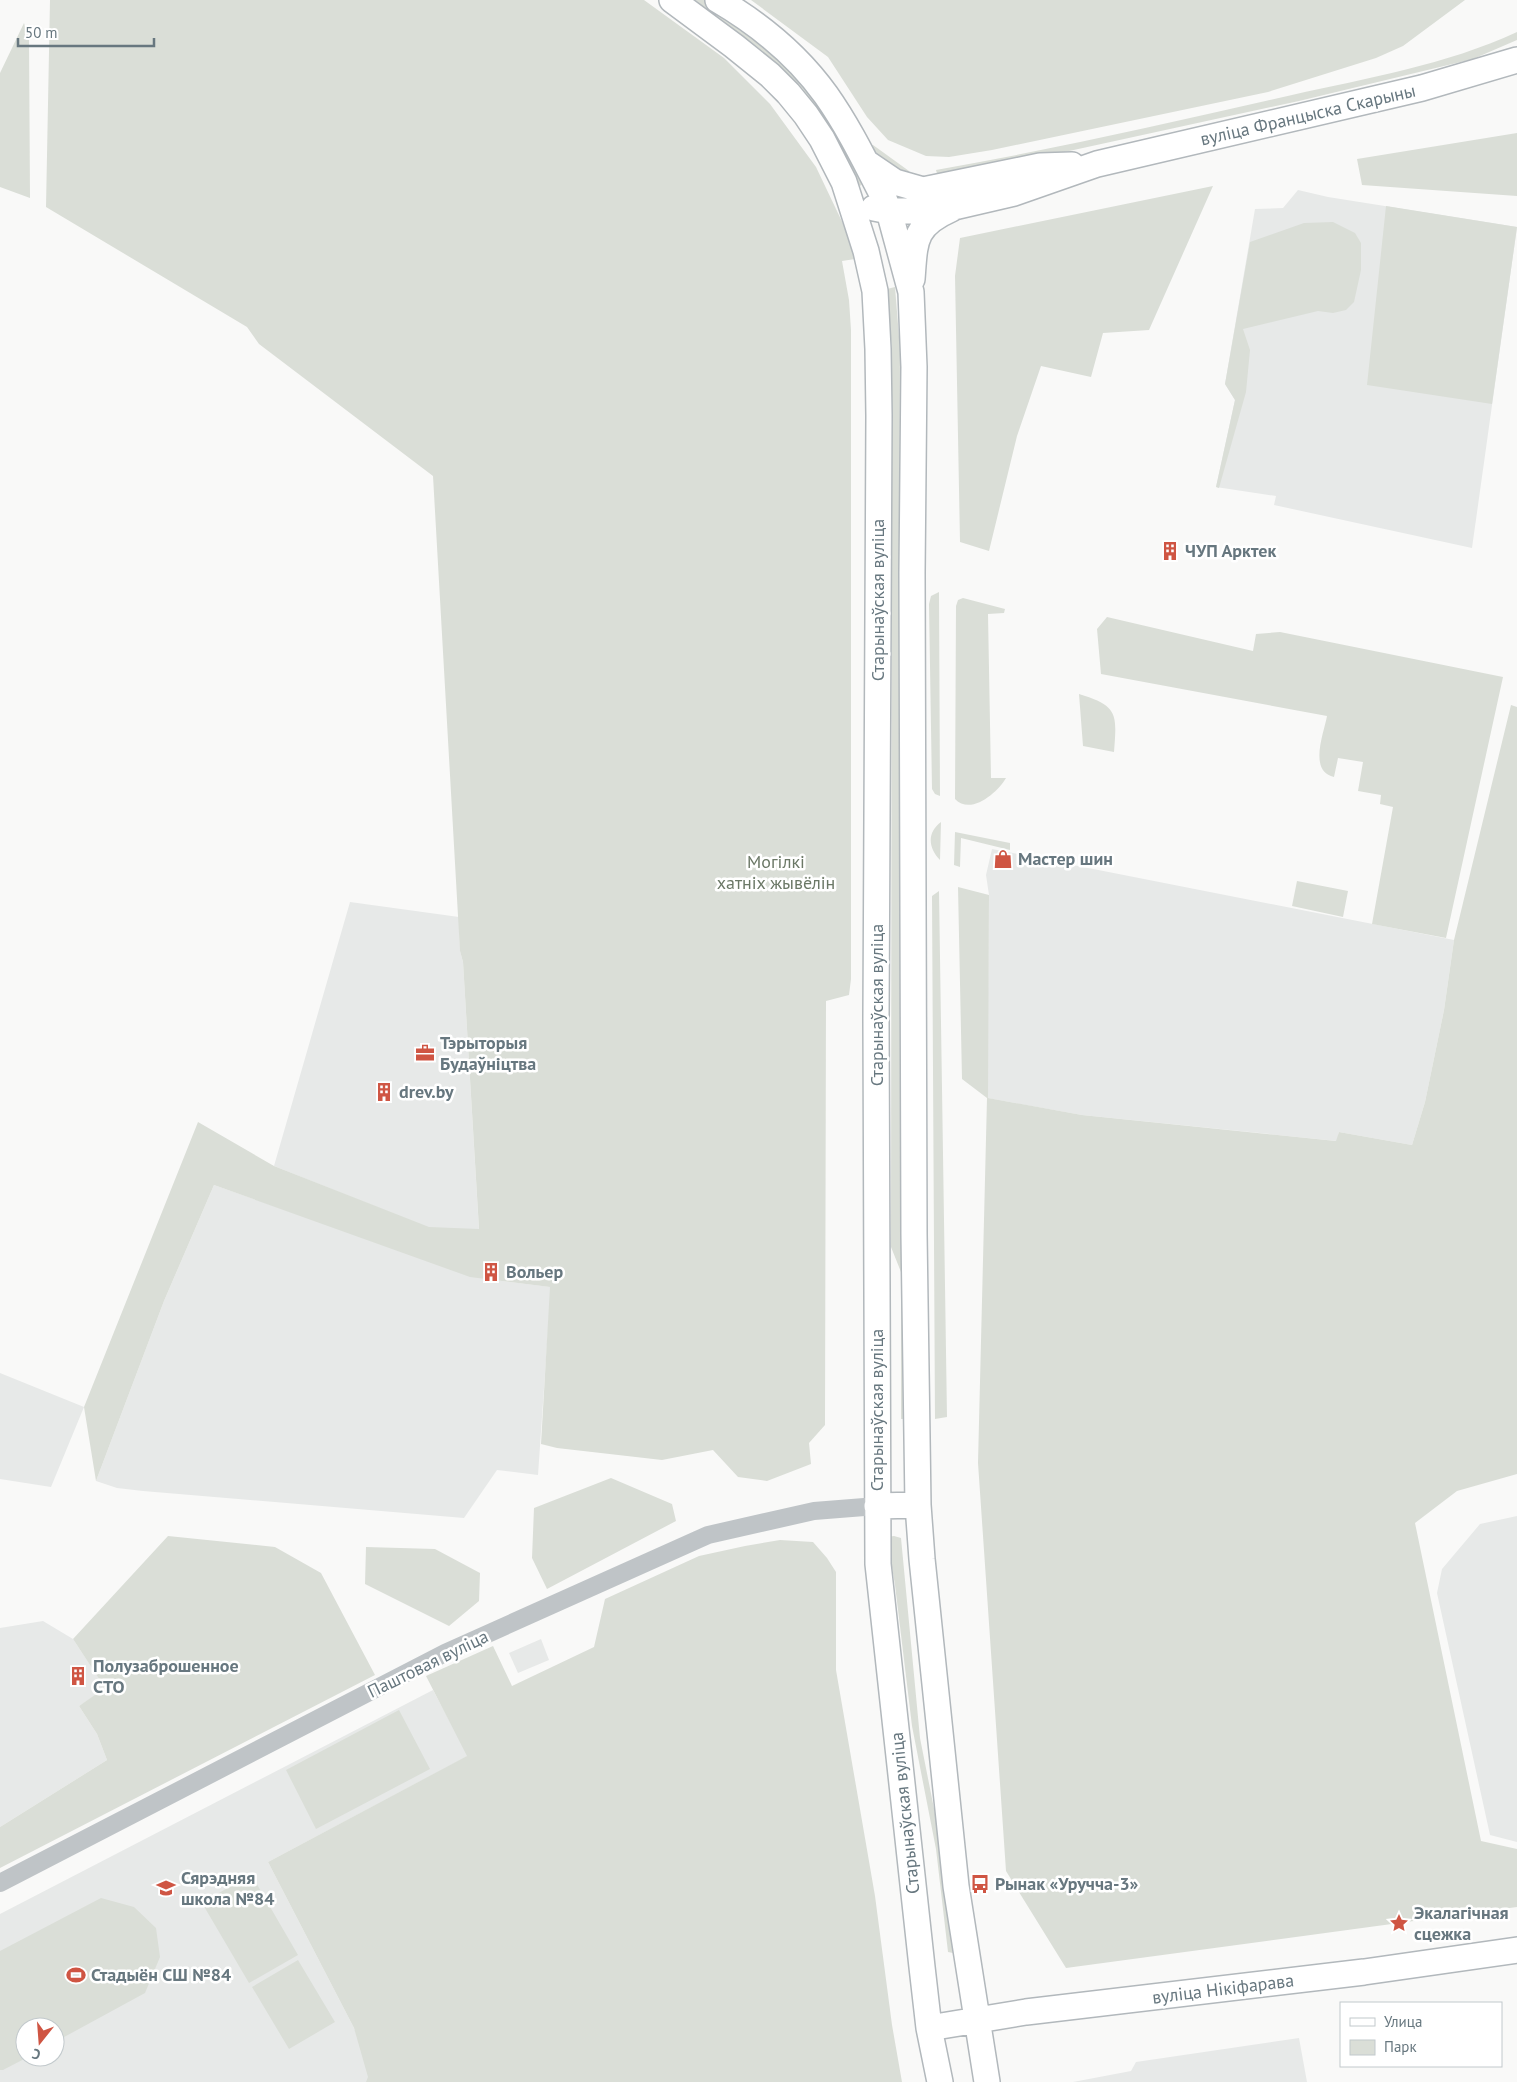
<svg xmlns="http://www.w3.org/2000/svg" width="1517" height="2082" font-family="'PT Sans',sans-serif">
<rect width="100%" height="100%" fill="#f9f9f8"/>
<path fill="#e7e9e8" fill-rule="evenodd" d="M 1298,190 L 1328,197 L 1517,227 L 1472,548 L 1274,505 L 1276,496 L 1216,487 L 1235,400 L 1225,384 L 1255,209 L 1283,208 Z
M 992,849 L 1454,940 L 1444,1010 L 1425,1102 L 1412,1145 L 1339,1132 L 1337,1141 L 1082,1115 L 987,1098 L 989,895 L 986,875 Z
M 350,902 L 459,917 L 460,951 L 463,962 L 479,1230 L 429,1228 L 274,1166 Z
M 214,1185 L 470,1275 L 486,1279 L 551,1287 L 538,1475 L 497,1470 L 464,1518 L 143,1491 L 117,1488 L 96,1481 L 164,1301 Z
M 0,1373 L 84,1407 L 51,1487 L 0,1479 Z
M 1517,1516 L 1517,1842 L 1490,1835 L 1437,1593 L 1442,1569 L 1480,1524 Z
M 43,1621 L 73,1639 L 106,1689 L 79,1706 L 97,1734 L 107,1760 L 0,1827 L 0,1628 Z
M 541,1639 L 549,1660 L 518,1673 L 509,1653 Z
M 433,1690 L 468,1756 L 268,1862 L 354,2028 L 377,2082 L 0,2082 L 0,1914 ZM 25,2027 L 55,2027 L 55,2057 L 25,2057 Z
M 1299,2038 L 1307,2082 L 1073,2082 L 1131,2071 L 1136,2062 Z"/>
<path fill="#daded7" d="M 50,0 L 644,0 L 724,58 L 770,104 L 816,167 L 846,230 L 855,259 L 842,261 L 849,300 L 851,330 L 851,979 L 849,995 L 826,1001 L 825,1425 L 809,1443 L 811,1464 L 767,1481 L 738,1477 L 713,1450 L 662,1460 L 557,1448 L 541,1444 L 550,1287 L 470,1277 L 214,1185 L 164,1301 L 96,1481 L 84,1407 L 198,1122 L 274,1166 L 429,1227 L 479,1229 L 463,962 L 460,951 L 433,476 L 259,344 L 247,327 L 46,207 Z
M 685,0 L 704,0 L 728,16 L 778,58 L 809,93 L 819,107 L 863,183 L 860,186 L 807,98 Z
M 751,0 L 1465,0 L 1403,46 L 1376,58 L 1268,92 L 992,150 L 949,157 L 926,156 L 888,140 L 867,117 L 828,57 Z
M 24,23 L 29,38 L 30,198 L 0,187 L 0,73 Z
M 1517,32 L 1517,40 L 1473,59 L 1299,101 L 1037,158 L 938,177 L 936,170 C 1056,149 1173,122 1292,95 C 1367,78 1446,65 1517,32 Z
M 1517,133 L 1517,196 L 1362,185 L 1357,159 Z
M 873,145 L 909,171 L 912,179 L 866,148 Z
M 1213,186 L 1149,330 L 1103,333 L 1091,377 L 1041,366 L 1017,436 L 989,551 L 960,542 L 955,276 L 960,238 Z
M 1386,206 L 1517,227 L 1492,404 L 1367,385 Z
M 1333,222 L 1355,233 L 1361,243 L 1361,270 L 1354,302 L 1346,310 L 1333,313 L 1318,311 L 1243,329 L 1250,350 L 1246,392 L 1219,488 L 1216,487 L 1235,400 L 1225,384 L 1250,242 L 1304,223 Z
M 895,287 L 900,349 L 899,667 L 904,1159 L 909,1419 L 901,1419 L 901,1272 L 891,1247 L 892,350 L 887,289 Z
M 939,592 L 940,796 L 935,794 L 932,789 L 929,604 L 931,596 Z
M 963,598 L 1005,609 L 1004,613 L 988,614 L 991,778 L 1006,778 C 998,792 971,816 955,799 L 956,606 L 958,600 Z
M 1107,617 L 1253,651 L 1256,634 L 1280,632 L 1503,677 L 1446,938 L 1372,924 L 1393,807 L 1380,804 L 1381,795 L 1358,791 L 1363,762 L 1338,758 L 1334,777 C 1308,771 1324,733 1327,716 L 1101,674 L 1097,629 Z
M 1079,694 C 1118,706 1117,713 1114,752 L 1083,746 Z
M 1511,705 L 1517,707 L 1517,1474 L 1457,1491 L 1415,1523 L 1481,1841 L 1517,1849 L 1517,1907 L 1066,1968 L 1006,1871 L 978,1463 L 987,1098 L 962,1079 L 958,887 L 989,895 L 988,1098 L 1082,1115 L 1336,1141 L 1339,1132 L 1412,1145 L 1425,1102 L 1444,1010 L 1454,940 Z
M 941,822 L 940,860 C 929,849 926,833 941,822 Z
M 955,832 L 1010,843 L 1010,850 L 961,838 L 960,867 L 954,865 Z
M 1297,881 L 1348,891 L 1343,917 L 1292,906 Z
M 939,891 L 947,1417 L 935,1419 L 932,896 Z
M 611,1478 L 672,1504 L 676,1521 L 547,1589 L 532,1558 L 534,1508 Z
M 168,1536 L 275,1547 L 321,1573 L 375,1675 L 0,1868 L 0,1827 L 107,1760 L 97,1734 L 79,1706 L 105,1688 L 73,1639 Z
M 894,1536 L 901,1538 L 920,1738 L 942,1849 L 953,1953 L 948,1952 L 936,1849 L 912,1726 L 895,1585 L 887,1537 Z
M 780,1540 L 813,1542 L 827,1558 L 836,1572 L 836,1670 L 875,1896 L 892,2025 L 902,2082 L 366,2082 L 368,2077 L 354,2028 L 268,1862 L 467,1756 L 426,1676 L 493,1646 L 512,1686 L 594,1647 L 605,1599 L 699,1556 L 745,1546 Z
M 366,1547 L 435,1549 L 480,1573 L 479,1601 L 449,1626 L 365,1584 Z
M 399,1710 L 430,1769 L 316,1829 L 286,1770 Z
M 251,1874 L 298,1955 L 249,1983 L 202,1903 Z
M 101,1898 L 134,1907 L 156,1928 L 160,1957 L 145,1993 L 55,2042 L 55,2027 L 25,2027 L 25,2057 L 28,2057 L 3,2070 L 0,2070 L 0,1951 Z
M 298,1960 L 335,2022 L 289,2049 L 252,1987 Z"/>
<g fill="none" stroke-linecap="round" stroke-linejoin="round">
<g stroke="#b2b8bc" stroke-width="28">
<path id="secondary" d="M 672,0 L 734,46 L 770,75 L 788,93 L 806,115 L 822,139 L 844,182 L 866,251 L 875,291 L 878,349 L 879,416 L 876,1019 L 878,1564 L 922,1967 L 929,2028 L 940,2082
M 718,0 C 759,24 798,56 826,95 C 848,126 865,161 882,194 L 889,211 L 911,292 L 914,367 L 912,573 L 914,1234 L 918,1505 L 922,1559 L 956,1886 L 987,2082
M 867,163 L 895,182 L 923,190 L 1040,166 L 1072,165
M 874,208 L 889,211 L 911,211 L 958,206 L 1014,193 L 1097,164 L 1422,88 L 1517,60
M 912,279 C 915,241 913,226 951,209
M 877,1506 L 918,1505
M 929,2028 L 1026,2012 L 1364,1972 L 1517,1950"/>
</g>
<path stroke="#bfc4c7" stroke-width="18" d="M 0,1883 L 445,1653 L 708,1535 L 814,1511 L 877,1506"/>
<use href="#secondary" stroke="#fff" stroke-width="25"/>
</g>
<defs>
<g id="building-bare" transform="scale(1.5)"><path d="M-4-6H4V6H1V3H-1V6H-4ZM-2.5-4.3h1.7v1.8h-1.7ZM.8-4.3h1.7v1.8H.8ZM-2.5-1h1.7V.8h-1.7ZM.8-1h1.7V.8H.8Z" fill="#cf5543" stroke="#fff" stroke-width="2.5" paint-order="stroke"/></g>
<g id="shop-bare" transform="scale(1.5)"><path d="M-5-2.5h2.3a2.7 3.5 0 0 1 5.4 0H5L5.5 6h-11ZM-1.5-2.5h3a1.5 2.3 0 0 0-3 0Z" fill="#cf5543" stroke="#fff" stroke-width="2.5" paint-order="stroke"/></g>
<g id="office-bare" transform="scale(1.5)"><path d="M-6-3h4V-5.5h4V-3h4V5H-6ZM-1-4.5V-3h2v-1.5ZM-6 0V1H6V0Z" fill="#cf5543" stroke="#fff" stroke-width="2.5" paint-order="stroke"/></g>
<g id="bus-bare" transform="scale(1.5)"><path d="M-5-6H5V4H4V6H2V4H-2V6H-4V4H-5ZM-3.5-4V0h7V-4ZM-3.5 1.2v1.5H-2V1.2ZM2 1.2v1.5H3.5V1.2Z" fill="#cf5543" stroke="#fff" stroke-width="2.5" paint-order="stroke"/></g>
<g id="school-bare" transform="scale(1.5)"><path d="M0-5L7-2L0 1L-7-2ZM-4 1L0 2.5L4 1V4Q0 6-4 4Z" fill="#cf5543" stroke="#fff" stroke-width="2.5" paint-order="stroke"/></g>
<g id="sight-bare" transform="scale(1.5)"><path d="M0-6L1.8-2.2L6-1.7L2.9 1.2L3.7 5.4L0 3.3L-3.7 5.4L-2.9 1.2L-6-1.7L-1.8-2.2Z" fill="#cf5543" stroke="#fff" stroke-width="2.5" paint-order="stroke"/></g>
<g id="stadium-bare" transform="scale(1.5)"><path d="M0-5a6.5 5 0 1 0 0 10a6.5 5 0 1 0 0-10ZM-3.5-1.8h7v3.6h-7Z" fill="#cf5543" stroke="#fff" stroke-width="2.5" paint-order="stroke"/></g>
</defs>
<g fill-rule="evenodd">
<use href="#building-bare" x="1170" y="551"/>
<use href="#shop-bare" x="1003" y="859"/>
<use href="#office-bare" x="425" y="1053"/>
<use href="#building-bare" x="384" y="1092"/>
<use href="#building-bare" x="491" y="1272"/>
<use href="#building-bare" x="78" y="1676"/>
<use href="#bus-bare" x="980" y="1884"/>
<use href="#school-bare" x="166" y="1888"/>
<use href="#sight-bare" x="1399" y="1923"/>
<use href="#stadium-bare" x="76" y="1975"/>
</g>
<g text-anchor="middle" stroke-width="5" stroke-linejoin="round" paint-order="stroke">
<g font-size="18" fill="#67777f" stroke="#fff">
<text transform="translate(1308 115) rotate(-13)" y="6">вуліца Францыска Скарыны</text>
<text transform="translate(878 600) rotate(-90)" y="6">Старынаўская вуліца</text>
<text transform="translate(877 1005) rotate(-90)" y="6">Старынаўская вуліца</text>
<text transform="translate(877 1410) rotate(-90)" y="6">Старынаўская вуліца</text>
<text transform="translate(428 1664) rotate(-26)" y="6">Паштовая вуліца</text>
<text transform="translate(905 1813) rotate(-96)" y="6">Старынаўская вуліца</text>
<text transform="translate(1223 1989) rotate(-7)" y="6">вуліца Нікіфарава</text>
</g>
<g font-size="18" font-weight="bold" fill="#67777f" stroke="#fff" text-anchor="start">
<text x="1185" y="557">ЧУП Арктек</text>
<text x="1018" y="865">Мастер шин</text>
<text x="440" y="1049">Тэрыторыя<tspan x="440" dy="21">Будаўніцтва</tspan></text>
<text x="399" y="1098">drev.by</text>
<text x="506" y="1278">Вольер</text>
<text x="93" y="1672">Полузаброшенное<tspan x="93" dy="21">СТО</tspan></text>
<text x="181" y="1884">Сярэдняя<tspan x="181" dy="21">школа №84</tspan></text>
<text x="995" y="1890">Рынак «Уручча-3»</text>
<text x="1414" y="1919">Экалагічная<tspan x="1414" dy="21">сцежка</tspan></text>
<text x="91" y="1981">Стадыён СШ №84</text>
</g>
<g font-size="18" fill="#6b7866" stroke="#fff">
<text x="776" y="868">Могілкі<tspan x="776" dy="21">хатніх жывёлін</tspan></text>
</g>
</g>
<rect x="1340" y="2002" width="162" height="65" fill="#ffffff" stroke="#c2c9cc"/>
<rect x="1350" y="2018" width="25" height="8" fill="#ffffff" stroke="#c2c9cc"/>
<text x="1384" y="2027" font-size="15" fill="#67777f">Улица</text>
<rect x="1350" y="2040" width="25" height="15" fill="#daded7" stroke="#c2c9cc"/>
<text x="1384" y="2052" font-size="15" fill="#67777f">Парк</text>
<g transform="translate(40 2042) rotate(197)"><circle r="24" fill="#ffffff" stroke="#c2c9cc"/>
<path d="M0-4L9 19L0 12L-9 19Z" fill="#cf5543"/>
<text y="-8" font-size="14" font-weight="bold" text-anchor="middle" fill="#67777f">С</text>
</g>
<path d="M18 38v8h136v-8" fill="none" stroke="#67777f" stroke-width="2.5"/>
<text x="25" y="38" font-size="15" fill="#67777f" stroke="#ffffff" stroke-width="4" paint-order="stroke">50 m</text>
</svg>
